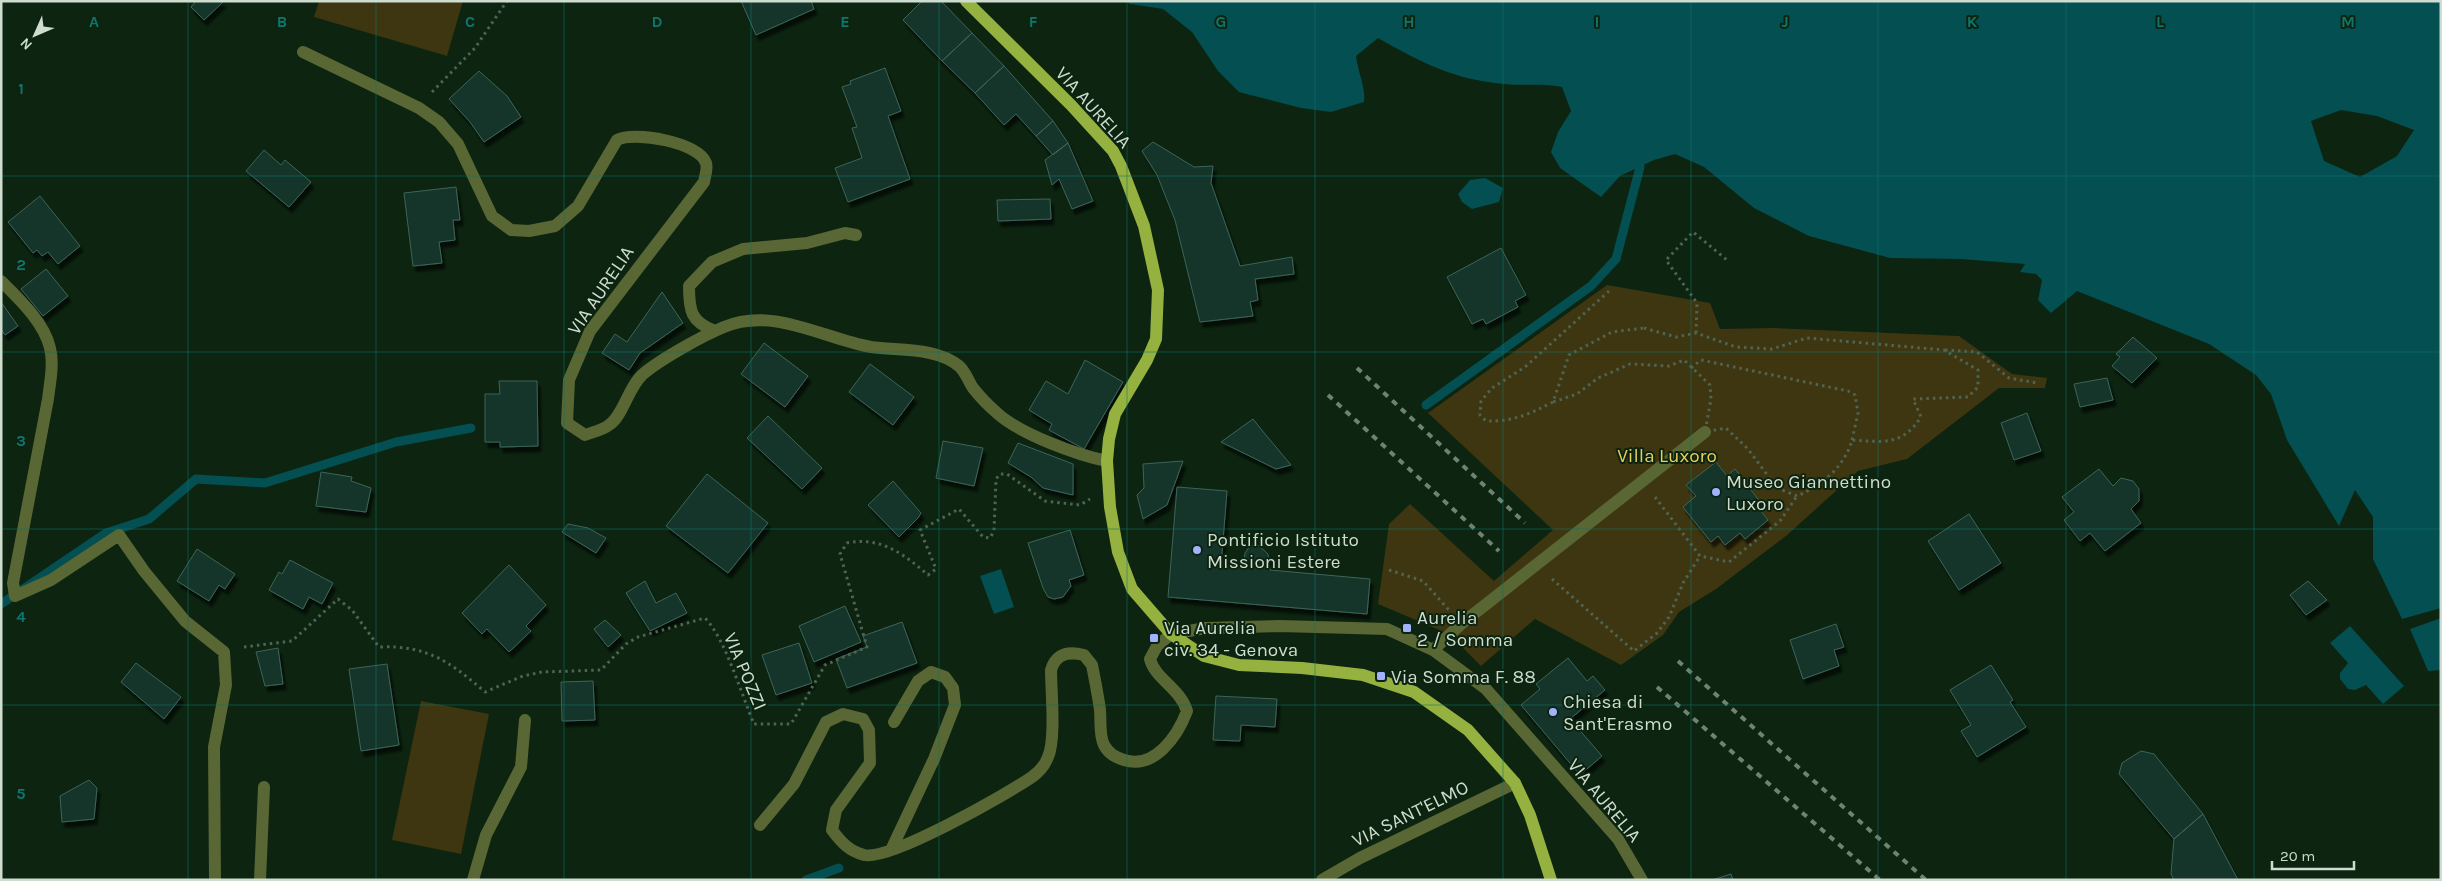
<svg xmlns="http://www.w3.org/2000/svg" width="2442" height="881" font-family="Karla,sans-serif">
<defs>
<filter id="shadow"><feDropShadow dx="3" dy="5.5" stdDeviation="1" flood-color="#0009"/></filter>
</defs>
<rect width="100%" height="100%" fill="#0c2410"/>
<path fill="#3e3610" d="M 319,1 L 463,1 L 447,56 L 314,17 Z
M 1607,285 L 1710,303 L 1720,329 L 1773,328 L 1959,336 L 2012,374 L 2047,378 L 2045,388 L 1999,388 L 1907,459 L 1858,471 L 1786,536 L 1716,589 L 1679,612 L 1663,635 L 1621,665 L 1535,619 L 1481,666 L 1449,634 L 1378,604 L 1389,524 L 1410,504 L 1494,581 L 1553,530 L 1428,413 Z
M 421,701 L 489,714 L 461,854 L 392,840 Z"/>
<path fill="#034f51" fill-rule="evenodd" d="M 1126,1 L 2441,1 L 2441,608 L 2402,619 L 2373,559 L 2373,517 L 2355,490 L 2339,526 L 2287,440 L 2271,394 L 2256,375 L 2209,344 L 2077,291 L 2051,313 L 2038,300 L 2042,280 L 2036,274 L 2020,272 L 2025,264 L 1961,259 L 1890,258 L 1809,236 L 1754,208 L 1704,167 L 1675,154 L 1654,160 L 1620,176 L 1601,197 L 1560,168 L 1551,152 L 1558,132 L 1571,111 L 1562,87 C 1542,83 1524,86 1504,84 C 1455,80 1420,62 1378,38 L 1356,56 C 1358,72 1366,89 1364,102 L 1331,112 L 1301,108 L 1239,92 L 1218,71 L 1192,32 L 1163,9 L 1130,4 ZM 2341,110 L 2377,116 L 2414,130 L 2397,156 L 2360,177 L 2324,161 L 2311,121 Z
M 1485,178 L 1503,188 L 1499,202 L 1472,209 L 1462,202 L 1458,194 L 1470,180 Z
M 1001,569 L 1014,607 L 994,614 L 980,576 Z
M 2441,618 L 2441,670 L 2428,671 L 2410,629 Z
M 2350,626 L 2404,686 L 2383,704 L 2366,685 L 2355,690 L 2348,689 L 2340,679 L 2340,673 L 2348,663 L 2330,643 Z"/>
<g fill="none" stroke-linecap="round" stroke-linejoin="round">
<path stroke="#034f51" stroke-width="9" d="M 1426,405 L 1591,286 L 1616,259 L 1640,167
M 1,604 L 106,533 L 149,519 L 196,479 L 265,483 L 396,442 L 471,428
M 806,880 L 839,868"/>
</g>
<path fill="#12342a" stroke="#3e6559" filter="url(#shadow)" d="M 196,1 L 222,1 L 223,2 L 204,20 L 191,7 Z
M 741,1 L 811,1 L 814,9 L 756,35 Z
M 922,1 L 941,1 L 972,33 L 942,61 L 903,20 Z
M 972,33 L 1004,66 L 975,93 L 942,61 Z
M 1004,66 L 1053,121 L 1036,136 L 1016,114 L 1004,125 L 975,93 Z
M 885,68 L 901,111 L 888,116 L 910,179 L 848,202 L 835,168 L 862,158 L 852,128 L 857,127 L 842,87 L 851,84 L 850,81 Z
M 479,71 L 507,96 L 521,117 L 484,142 L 470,122 L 449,99 Z
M 1053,121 L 1068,143 L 1053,155 L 1036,136 Z
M 1153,142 L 1194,167 L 1213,166 L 1211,183 L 1240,266 L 1292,257 L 1294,274 L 1255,279 L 1258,300 L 1250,302 L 1253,316 L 1200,322 L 1175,220 L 1157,175 L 1142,151 Z
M 1068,143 L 1093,201 L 1072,209 L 1059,179 L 1052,185 L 1045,160 Z
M 264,150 L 281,165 L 285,160 L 311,182 L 289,207 L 246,171 Z
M 456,187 L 460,220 L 453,220 L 455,240 L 439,242 L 442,263 L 413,266 L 404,193 Z
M 40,196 L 80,246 L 58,264 L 48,252 L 42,256 L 37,250 L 33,253 L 8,222 Z
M 1050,199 L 1051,219 L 998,221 L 997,200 Z
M 1501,248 L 1526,295 L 1515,301 L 1518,307 L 1486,324 L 1483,319 L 1472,324 L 1447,277 Z
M 46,269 L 68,296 L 43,316 L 21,289 Z
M 662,292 L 683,323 L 640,353 L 629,370 L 602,353 L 615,334 L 627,342 Z
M 1,302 L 18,326 L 5,335 L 1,329 Z
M 2133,337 L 2157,358 L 2132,383 L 2112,366 L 2120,357 L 2116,354 Z
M 764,343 L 808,376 L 785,407 L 741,374 Z
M 1085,360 L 1123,382 L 1084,449 L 1049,430 L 1052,424 L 1029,410 L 1046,381 L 1068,394 Z
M 870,364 L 914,397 L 893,425 L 849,392 Z
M 2107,378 L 2113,400 L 2080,407 L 2074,384 Z
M 499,381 L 537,381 L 538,446 L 500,447 L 500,442 L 485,442 L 485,394 L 500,394 Z
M 2027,413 L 2041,451 L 2014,460 L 2001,423 Z
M 768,416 L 822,468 L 802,489 L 747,438 Z
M 1253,419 L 1265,434 L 1291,465 L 1276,469 L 1221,442 Z
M 943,441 L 983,448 L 974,486 L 936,478 Z
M 1018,443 L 1073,464 L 1073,495 L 1043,488 L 1031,477 L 1008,463 Z
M 1183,461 L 1167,505 L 1143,519 L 1137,495 L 1144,488 L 1143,464 Z
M 1716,462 L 1727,476 L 1735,469 L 1761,503 L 1757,506 L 1768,520 L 1745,539 L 1740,533 L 1725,545 L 1718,536 L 1711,542 L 1683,507 L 1696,496 L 1686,485 Z
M 2099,469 L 2113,486 L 2121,478 L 2133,481 L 2139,489 L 2139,501 L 2131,509 L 2141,523 L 2105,551 L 2090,533 L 2080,541 L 2064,520 L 2074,512 L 2062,497 Z
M 321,472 L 352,477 L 351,481 L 371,488 L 366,512 L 316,506 Z
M 707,474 L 768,523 L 728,573 L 666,526 Z
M 893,481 L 921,513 L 918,518 L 899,537 L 868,505 Z
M 1177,487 L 1227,491 L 1221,566 L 1243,568 L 1245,553 L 1250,546 L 1257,544 L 1268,554 L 1270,570 L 1370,579 L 1367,614 L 1168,597 Z
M 1969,514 L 2001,563 L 1959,590 L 1928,541 Z
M 568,524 L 588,528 L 606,538 L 596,553 L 562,532 Z
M 1070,530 L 1084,575 L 1069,580 L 1071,586 L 1063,597 L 1054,599 L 1048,597 L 1043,588 L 1028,543 Z
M 197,549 L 235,574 L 225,589 L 219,585 L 209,601 L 177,581 Z
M 290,560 L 333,583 L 322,604 L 309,597 L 303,609 L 269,590 L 279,572 L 282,574 Z
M 509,565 L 546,605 L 526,626 L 531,631 L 509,652 L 487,629 L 482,634 L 462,613 Z
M 645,581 L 656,603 L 676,593 L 687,613 L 650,631 L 626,593 Z
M 2308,581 L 2327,600 L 2306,615 L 2290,595 Z
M 845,606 L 861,642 L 814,662 L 799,626 Z
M 605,620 L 621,635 L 608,647 L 594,629 Z
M 902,622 L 917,663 L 847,688 L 836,659 L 867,647 L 863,636 Z
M 1836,624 L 1844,647 L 1834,650 L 1839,666 L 1803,679 L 1790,640 Z
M 799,643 L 812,683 L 776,695 L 762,655 Z
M 278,648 L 283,684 L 265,686 L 256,652 Z
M 1568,658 L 1587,681 L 1593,676 L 1605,690 L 1570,719 L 1602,756 L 1580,775 L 1521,705 L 1540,689 L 1536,684 Z
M 136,663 L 181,697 L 164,719 L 121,682 Z
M 387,664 L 399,745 L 361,751 L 349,669 Z
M 1991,665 L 2013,700 L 2010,702 L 2026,727 L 1977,757 L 1961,731 L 1971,725 L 1950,690 Z
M 593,681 L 595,720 L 562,721 L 561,682 Z
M 1216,696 L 1277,699 L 1275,727 L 1241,725 L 1240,741 L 1213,740 Z
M 2141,751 L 2154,754 L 2203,814 L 2174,839 L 2119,774 L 2122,763 Z
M 89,780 L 97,788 L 94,819 L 62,822 L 60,796 Z
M 2203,814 L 2238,880 L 2174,880 L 2171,874 L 2174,839 Z
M 1731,874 L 1733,880 L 1712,880 Z"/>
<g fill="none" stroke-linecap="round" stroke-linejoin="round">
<path stroke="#506453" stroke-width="3" stroke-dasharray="2.5 4" stroke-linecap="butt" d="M 432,92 L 475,48 L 507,1
M 1644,328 L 1676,337 L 1696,333 L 1736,347 L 1772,349 L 1807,338 L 1944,350 L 1978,370 L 1978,387 L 1968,397 L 1913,399 L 1921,417 C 1902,446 1884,442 1852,440 C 1845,466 1822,486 1797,496 L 1777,488 L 1748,449 L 1726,428 L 1705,432 L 1711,399 L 1710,385 L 1684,360 L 1669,366 L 1630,364 L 1598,378 L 1577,394 L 1553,402 L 1569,355 L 1612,332 Z
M 1696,333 L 1697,303 L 1666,260 L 1693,232 L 1727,260
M 1945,350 L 1977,352 L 2009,378 L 2037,383
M 1691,368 L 1701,360 L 1848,391 L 1855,395 L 1858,413 L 1852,440
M 1553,402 C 1530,414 1512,422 1486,421 L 1480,415 L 1481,401 L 1492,388 L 1525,367 L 1609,291
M 1655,497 L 1700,556 L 1729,562 L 1780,521 L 1797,496
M 1389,570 L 1423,581 L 1449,610
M 1552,579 L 1634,651 L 1657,633 L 1669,617 L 1683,583 L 1700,556
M 244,647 L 292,641 L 338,599 L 352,610 L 379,647 C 428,645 450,662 485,692 L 523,676 L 542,672 L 601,670 L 626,644 L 638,637 L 705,618 C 725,638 742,696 754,724 L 791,724 L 825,665 L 867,647 L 840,554 L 847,543 C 880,536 904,554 928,575 L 936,569 L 920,530 L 959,509 L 983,537 L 990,538 L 994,531 L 996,479 L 1000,474 L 1007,474 L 1045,501 L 1080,505 L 1090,499"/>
<path stroke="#596734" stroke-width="12" d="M 303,52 L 419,108 L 439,122 L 458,144 L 492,216 L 511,230 L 529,231 L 555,226 L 578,206 L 617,140 C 634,131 699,142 706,163 C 708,168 705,176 704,182 L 590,331 L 569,380 L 567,423 L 585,435 C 593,432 603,430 609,425 C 623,416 628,388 642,375 C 659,360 702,336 724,327 C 773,306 824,339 871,347 C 899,351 936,347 959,366 C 965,371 969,382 973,388 C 980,397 989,406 997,413 C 1020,434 1077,455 1107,461
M 1,281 C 19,299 44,322 50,348 C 54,364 50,382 48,399 L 13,583 L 15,596 L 51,580 L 119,535 L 144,571 L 185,621 L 224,652 L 226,685 L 214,747 L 215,880
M 715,331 C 691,322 689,311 689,286 L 712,262 L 743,249 L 807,243 L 845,233 L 856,235
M 1433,650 L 1461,624 L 1705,432
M 760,825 L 794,784 L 826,722 L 843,714 L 863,719 L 869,730 L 870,763 L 836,810 L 832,830 C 841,842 849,851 864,855 C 890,861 1007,794 1032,777 C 1039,772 1045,765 1048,757 C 1056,739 1051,691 1051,670 C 1056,654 1068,651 1084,655 L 1092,665 C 1095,680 1098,695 1100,710 C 1101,721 1099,735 1104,745 C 1109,754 1115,757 1124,760 C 1155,770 1178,735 1187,711 C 1180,688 1155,679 1150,659 L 1157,646 L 1171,634 L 1206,628 L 1280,626 L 1387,629 L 1433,650 L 1486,689 L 1618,839 L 1642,880
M 891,850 L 934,759 L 955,705 L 953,688 L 945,677 L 931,672 L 918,681 L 894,722
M 260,880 L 264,787
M 473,880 L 486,835 L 521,767 L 525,720
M 1322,880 L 1360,858 L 1515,783"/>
<path stroke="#95b13f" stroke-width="12" d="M 966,1 L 1071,105 L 1113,151 L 1121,166 L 1144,226 L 1158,290 L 1156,339 L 1147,360 L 1115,414 L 1109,439 L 1107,461 L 1110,507 L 1118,552 L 1132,589 L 1171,634 L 1204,656 L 1239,665 L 1302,668 L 1363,675 L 1414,692 L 1468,730 L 1515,783 L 1530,815 L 1551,880"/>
<path stroke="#708372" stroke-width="4" stroke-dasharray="6 6" stroke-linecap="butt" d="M 1357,368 L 1525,523
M 1328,395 L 1499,551
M 1678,661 L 1926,880
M 1657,687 L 1880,880"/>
</g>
<path fill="none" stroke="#0f766e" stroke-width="1" stroke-opacity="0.55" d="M 188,1 L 188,880M 376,1 L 376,880M 564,1 L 564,880M 751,1 L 751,880M 939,1 L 939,880M 1127,1 L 1127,880M 1315,1 L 1315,880M 1503,1 L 1503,880M 1691,1 L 1691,880M 1878,1 L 1878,880M 2066,1 L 2066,880M 2254,1 L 2254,880M 1,176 L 2441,176M 1,352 L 2441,352M 1,529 L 2441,529M 1,705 L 2441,705"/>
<g fill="#a1b3fd" stroke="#0c2410" stroke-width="2">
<circle cx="1716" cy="492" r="5"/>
<circle cx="1197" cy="550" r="5"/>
<rect x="1402" y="623" width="10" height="10" rx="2.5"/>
<rect x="1149" y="633" width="10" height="10" rx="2.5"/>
<rect x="1376" y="671" width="10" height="10" rx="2.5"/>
<circle cx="1553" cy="712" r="5"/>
</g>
<g text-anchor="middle" stroke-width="4" stroke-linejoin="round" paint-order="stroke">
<g font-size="19" fill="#ceddcf" stroke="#0c2410">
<text transform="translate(1094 107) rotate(48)" y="7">VIA AURELIA</text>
<text transform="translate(600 290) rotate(-56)" y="7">VIA AURELIA</text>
<text transform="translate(746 671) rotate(67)" y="7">VIA POZZI</text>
<text transform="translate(1605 800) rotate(50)" y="7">VIA AURELIA</text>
<text transform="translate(1410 813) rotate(-26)" y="7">VIA SANT'ELMO</text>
</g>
<g font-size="19" fill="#eacf5b" stroke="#0c2410">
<text x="1667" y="462">Villa Luxoro</text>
</g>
<g font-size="19" fill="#ceddcf" stroke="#0c2410" text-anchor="start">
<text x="1726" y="488">Museo Giannettino<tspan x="1726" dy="22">Luxoro</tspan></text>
<text x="1207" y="546">Pontificio Istituto<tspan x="1207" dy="22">Missioni Estere</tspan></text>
<text x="1417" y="624">Aurelia<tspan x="1417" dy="22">2 / Somma</tspan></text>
<text x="1164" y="634">Via Aurelia<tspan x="1164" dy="22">civ. 34 - Genova</tspan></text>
<text x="1391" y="683">Via Somma F. 88</text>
<text x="1563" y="708">Chiesa di<tspan x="1563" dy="22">Sant'Erasmo</tspan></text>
</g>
</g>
<g font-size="16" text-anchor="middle" font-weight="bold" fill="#0f766e" stroke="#0c2410" stroke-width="4" stroke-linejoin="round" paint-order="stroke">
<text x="94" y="27">A</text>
<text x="282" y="27">B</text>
<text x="470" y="27">C</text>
<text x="657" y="27">D</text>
<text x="845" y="27">E</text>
<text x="1033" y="27">F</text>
<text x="1221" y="27">G</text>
<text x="1409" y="27">H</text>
<text x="1597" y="27">I</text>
<text x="1785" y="27">J</text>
<text x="1972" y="27">K</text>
<text x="2160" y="27">L</text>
<text x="2348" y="27">M</text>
<text x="21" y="94">1</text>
<text x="21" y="270">2</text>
<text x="21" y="446">3</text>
<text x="21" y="622">4</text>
<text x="21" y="799">5</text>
</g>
<rect width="2442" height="881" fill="none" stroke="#ceddcf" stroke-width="5"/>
<g transform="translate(35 35) rotate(225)" stroke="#0c2410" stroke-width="4" paint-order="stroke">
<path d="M0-4L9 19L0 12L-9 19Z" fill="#ceddcf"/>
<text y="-8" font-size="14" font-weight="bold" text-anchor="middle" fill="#ceddcf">N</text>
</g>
<path d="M2272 861v8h82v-8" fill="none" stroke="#ceddcf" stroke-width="2.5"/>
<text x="2280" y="861" font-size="15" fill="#ceddcf" stroke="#0c2410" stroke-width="4" paint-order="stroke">20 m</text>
</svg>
